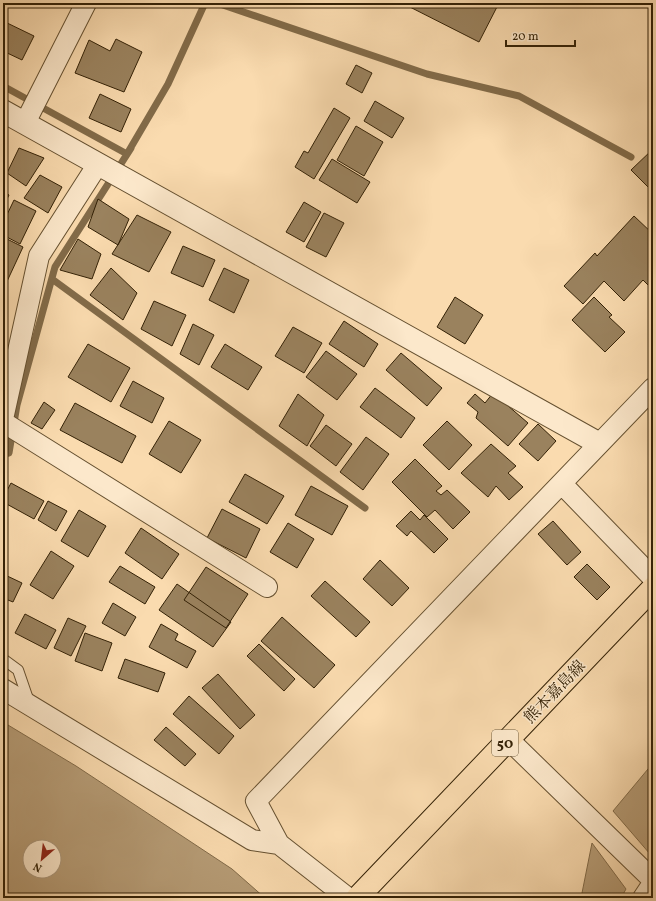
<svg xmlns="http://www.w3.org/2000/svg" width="656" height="901" font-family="Vollkorn,'Noto Serif JP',serif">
<rect width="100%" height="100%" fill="#fadbaf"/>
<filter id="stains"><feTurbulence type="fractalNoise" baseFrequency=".005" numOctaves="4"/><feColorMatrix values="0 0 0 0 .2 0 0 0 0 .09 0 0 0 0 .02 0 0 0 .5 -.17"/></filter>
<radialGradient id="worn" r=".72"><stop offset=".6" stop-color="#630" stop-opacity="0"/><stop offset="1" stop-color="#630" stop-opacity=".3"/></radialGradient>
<path fill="#b69c76" stroke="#826b49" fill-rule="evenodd" d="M 3,722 L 76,766 L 232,869 L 265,898 L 3,898 ZM 30,847 L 54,847 L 54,871 L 30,871 Z
M 653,763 L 653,852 L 650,854 L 613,811 Z
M 592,843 L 626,889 L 621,898 L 581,898 Z"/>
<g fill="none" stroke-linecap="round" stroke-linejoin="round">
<path stroke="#826b49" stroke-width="7" d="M 217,3 L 427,74 L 519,96 L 631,157
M 3,86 L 127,154 L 168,84 L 205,3
M 52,279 L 365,508
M 3,454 L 9,453 L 17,405 L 55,267 L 131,148"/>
</g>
<path fill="#9a825e" stroke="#332106" d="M 402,3 L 499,3 L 479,42 Z
M 3,21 L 34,36 L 22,60 L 3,51 Z
M 116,39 L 142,52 L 124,92 L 75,73 L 89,40 L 110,51 Z
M 356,65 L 372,73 L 362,93 L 346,84 Z
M 100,94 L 131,109 L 121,132 L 89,118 Z
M 375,101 L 404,118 L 392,138 L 364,121 Z
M 334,108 L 350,118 L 314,179 L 295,167 L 304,151 L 308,153 Z
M 356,126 L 383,142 L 364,176 L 337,160 Z
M 19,148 L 44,158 L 26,186 L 7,173 Z
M 653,149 L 653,192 L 631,170 Z
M 332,159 L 370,182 L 357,203 L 319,180 Z
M 40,175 L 62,187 L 48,213 L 24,198 Z
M 3,191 L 9,195 L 3,207 Z
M 98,199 L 129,219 L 118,245 L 88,227 Z
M 14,200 L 36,211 L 20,244 L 3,235 L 3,223 Z
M 304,202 L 321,212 L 304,242 L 286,232 Z
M 324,213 L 344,223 L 326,257 L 306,247 Z
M 137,215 L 171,232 L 149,272 L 112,254 Z
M 634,216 L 653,234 L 653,285 L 651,288 L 643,280 L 624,301 L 604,281 L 583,304 L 564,286 L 595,253 L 597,256 Z
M 3,237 L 23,247 L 3,290 Z
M 78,239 L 101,254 L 92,279 L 60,270 Z
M 183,246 L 215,260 L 203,287 L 171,273 Z
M 111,268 L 137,293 L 123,320 L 90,295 Z
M 224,268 L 249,280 L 234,313 L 209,300 Z
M 455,297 L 483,315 L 465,344 L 437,327 Z
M 594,297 L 612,315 L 609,317 L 625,332 L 605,352 L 572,320 Z
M 154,301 L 186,315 L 172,346 L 141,329 Z
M 344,321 L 378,344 L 364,367 L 329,344 Z
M 193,324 L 214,335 L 199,365 L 180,354 Z
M 293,327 L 322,343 L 304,373 L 275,356 Z
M 88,344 L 130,368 L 111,402 L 68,377 Z
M 225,344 L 262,367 L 248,390 L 211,367 Z
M 326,351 L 357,374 L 337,400 L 306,377 Z
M 401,353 L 442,388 L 427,406 L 386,370 Z
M 133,381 L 164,398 L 152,423 L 120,406 Z
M 375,388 L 415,418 L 401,438 L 360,407 Z
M 493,393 L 528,423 L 508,446 L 476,418 L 478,412 L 467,403 L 475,394 L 485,403 Z
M 298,394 L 324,415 L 307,446 L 279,426 Z
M 44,402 L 55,410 L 42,429 L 31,423 Z
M 75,403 L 136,436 L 122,463 L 60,430 Z
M 169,421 L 201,440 L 181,473 L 149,454 Z
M 447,421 L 472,445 L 449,470 L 423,445 Z
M 538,424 L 556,441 L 538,461 L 519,444 Z
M 326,425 L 352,444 L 336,466 L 310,446 Z
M 366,437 L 389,454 L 363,490 L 340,472 Z
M 491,444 L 516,466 L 508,473 L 523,487 L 509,500 L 496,486 L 488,497 L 461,473 Z
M 415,459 L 442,486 L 436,491 L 441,495 L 447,490 L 470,512 L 453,529 L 435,510 L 427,517 L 392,482 Z
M 245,474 L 284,496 L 267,524 L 229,502 Z
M 11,483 L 44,501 L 34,519 L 3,502 L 3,498 Z
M 311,486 L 348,506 L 332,535 L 295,515 Z
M 48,501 L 67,511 L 56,531 L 38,520 Z
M 222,509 L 260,529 L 246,558 L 207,538 Z
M 79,510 L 106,526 L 88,557 L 61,541 Z
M 411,511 L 420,520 L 424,515 L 448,539 L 434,553 L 411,531 L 407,536 L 396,526 Z
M 553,521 L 581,552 L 567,565 L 538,534 Z
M 288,523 L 314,539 L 297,568 L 270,552 Z
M 141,528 L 179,554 L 162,579 L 125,553 Z
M 51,551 L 74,566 L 53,599 L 30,585 Z
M 380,560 L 409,588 L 392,606 L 363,579 Z
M 587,564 L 610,587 L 597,600 L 574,577 Z
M 120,566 L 155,587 L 145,604 L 109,582 Z
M 206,567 L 248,594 L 226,628 L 184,600 Z
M 3,574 L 22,583 L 13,602 L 3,598 Z
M 325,581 L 370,622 L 356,637 L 311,596 Z
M 177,584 L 231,622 L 213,647 L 159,610 Z
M 113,603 L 136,617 L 125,636 L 102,623 Z
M 25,614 L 56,630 L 46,649 L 15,633 Z
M 282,617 L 335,665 L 314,688 L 261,641 Z
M 68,618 L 86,626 L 71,656 L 54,648 Z
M 161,624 L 178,634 L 175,640 L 196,651 L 187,668 L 149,647 Z
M 85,633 L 112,643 L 102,671 L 75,661 Z
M 259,644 L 295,679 L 284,691 L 247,656 Z
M 125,659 L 165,673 L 158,692 L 118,678 Z
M 218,674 L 255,715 L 240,729 L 202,688 Z
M 189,696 L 234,736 L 219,754 L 173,714 Z
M 166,727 L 196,754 L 185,766 L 154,740 Z"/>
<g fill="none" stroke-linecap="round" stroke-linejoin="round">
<g stroke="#655030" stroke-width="12">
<path id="service" d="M 3,659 L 18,670 L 29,702"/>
</g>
<g stroke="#655030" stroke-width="22">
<path id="minor" d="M 25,123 L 86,3
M 3,419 L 39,256 L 98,164
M 3,422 L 267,587
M 562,484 L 653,578
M 3,689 L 252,840 L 279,844
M 508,739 L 653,880
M 348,898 L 279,844 L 256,801 L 653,388
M 643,898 L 653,883"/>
</g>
<g stroke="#655030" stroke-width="24">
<path id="tertiary" d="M 3,111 L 598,443"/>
</g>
<g stroke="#332106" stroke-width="24">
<path id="primary" d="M 357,898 L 653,588"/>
</g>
<use href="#service" stroke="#fce8cb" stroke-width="10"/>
<use href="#minor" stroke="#fce8cb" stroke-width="20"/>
<use href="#tertiary" stroke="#fce8cb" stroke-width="22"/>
<use href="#primary" stroke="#fadbaf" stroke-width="22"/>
</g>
<g text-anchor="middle" stroke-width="3" stroke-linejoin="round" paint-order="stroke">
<rect fill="#fce8cb" stroke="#6f5d41" stroke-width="1" x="492" y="730" width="26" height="26" rx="3"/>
<g font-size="15" font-weight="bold" fill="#332106">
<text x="505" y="748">50</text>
</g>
<g font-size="16" fill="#332106" stroke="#fce8cb">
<text transform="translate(554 691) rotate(-46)" y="6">熊本嘉島線</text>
</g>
</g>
<rect width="656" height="901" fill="none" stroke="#fadbaf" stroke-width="16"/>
<rect x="4" y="4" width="648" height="893" fill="none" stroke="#332106" stroke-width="2"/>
<rect x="8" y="8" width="640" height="885" fill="none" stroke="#332106"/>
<g transform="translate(42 859) rotate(208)"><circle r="19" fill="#fce8cb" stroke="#ac987c"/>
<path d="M0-3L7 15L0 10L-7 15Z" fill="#8f2418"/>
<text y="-6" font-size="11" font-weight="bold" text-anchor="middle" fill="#332106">N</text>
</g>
<path d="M506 40v6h69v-6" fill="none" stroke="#332106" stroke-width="2"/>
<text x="512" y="40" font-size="12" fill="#332106" stroke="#fce8cb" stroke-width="3" paint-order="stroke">20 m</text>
<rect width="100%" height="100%" filter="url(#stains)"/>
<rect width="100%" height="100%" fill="url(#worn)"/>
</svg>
